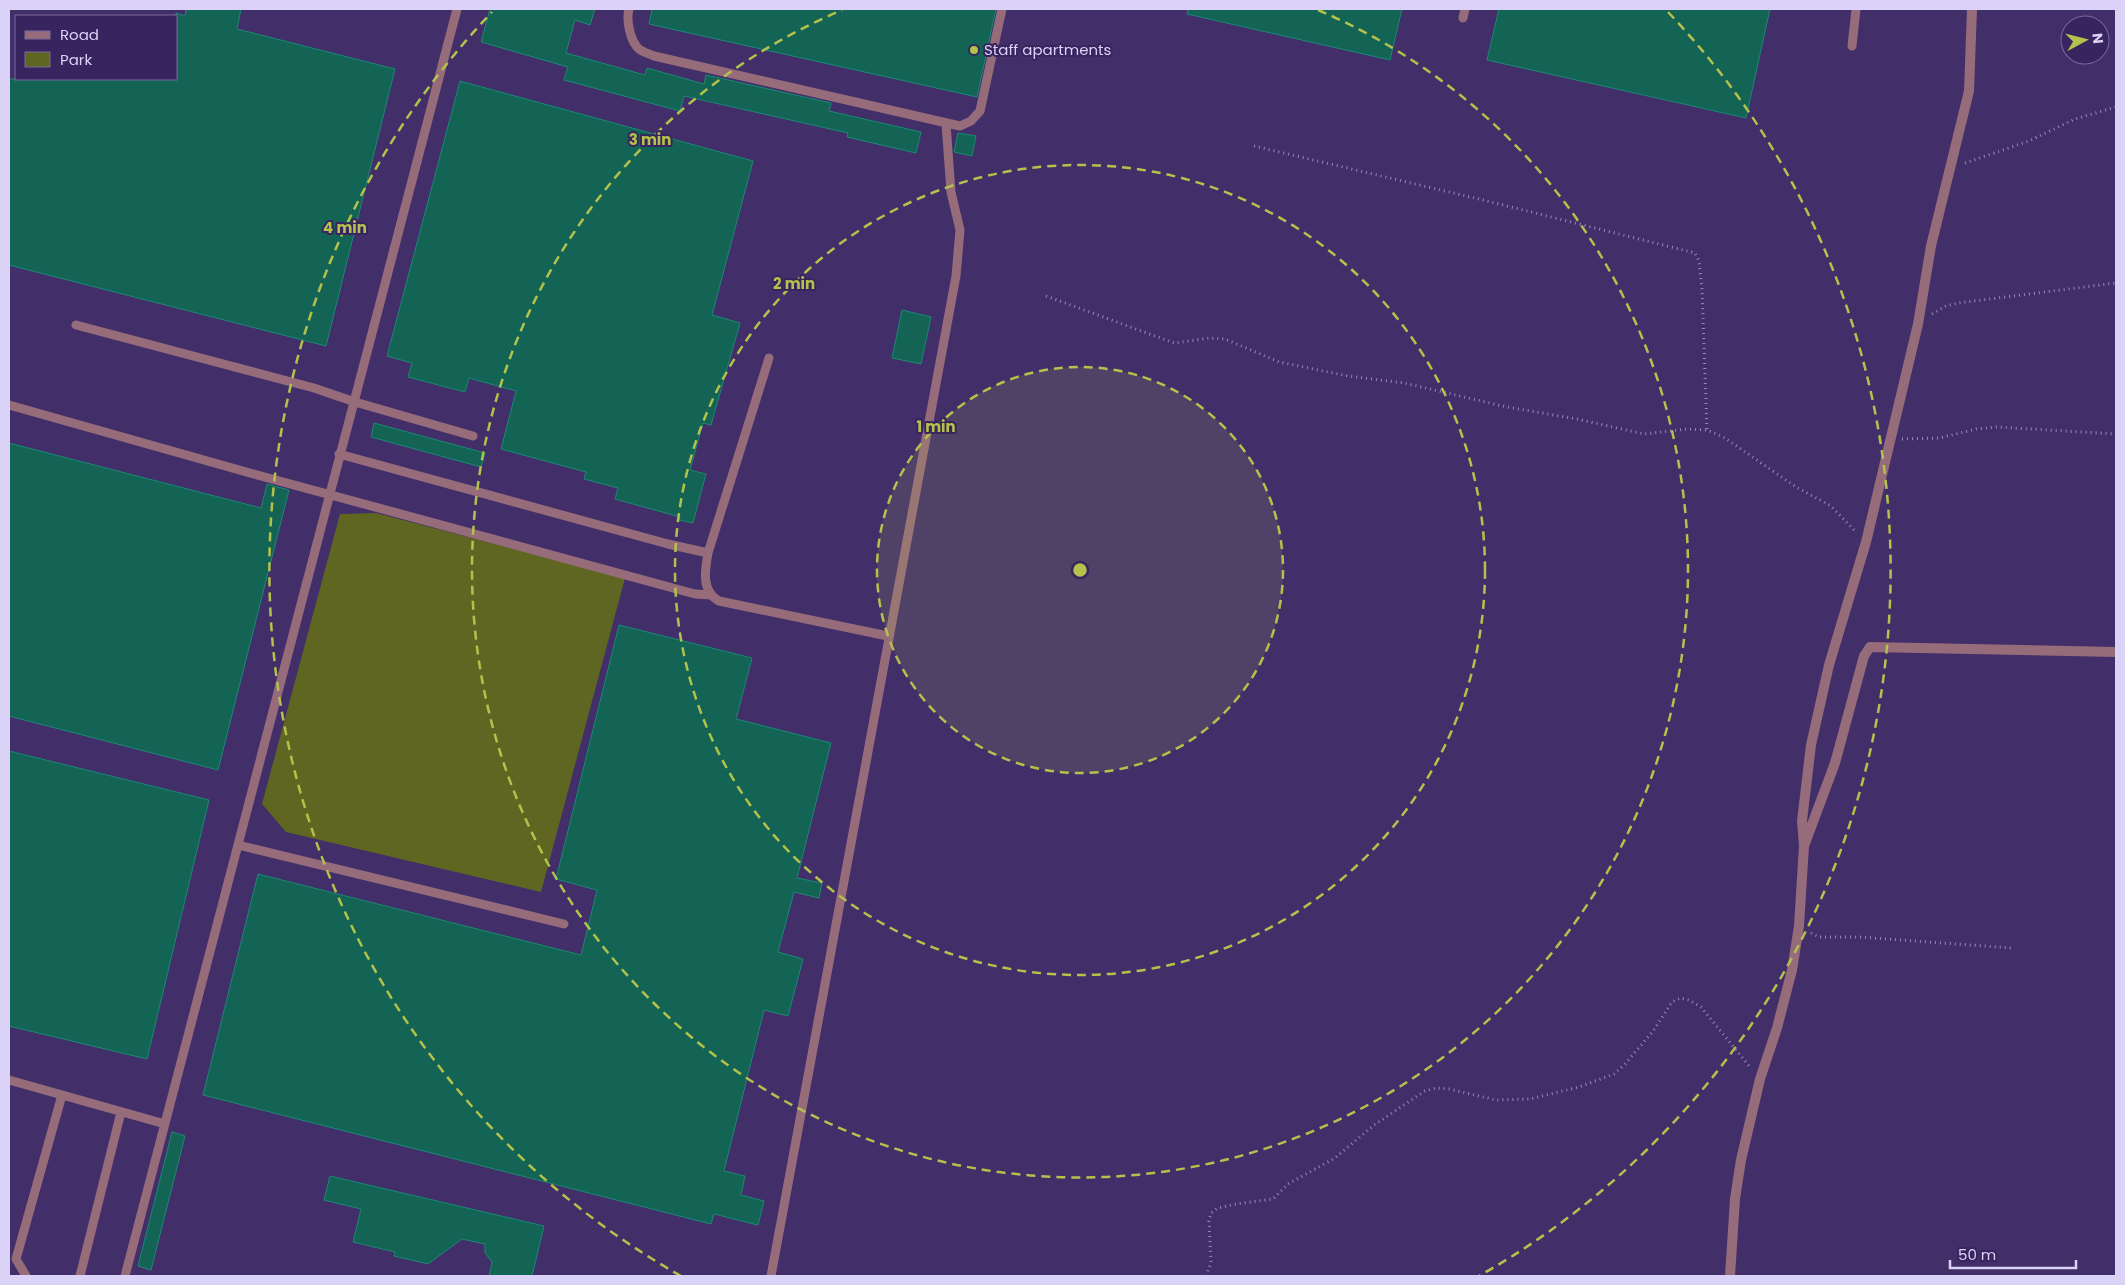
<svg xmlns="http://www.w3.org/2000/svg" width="2125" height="1285" font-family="Poppins,sans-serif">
<rect width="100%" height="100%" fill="#422f6a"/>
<path fill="#5e6622" d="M 376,513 L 625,578 L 541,892 L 286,832 L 262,804 L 340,514 Z"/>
<path fill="#146455" stroke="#1a8974" d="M 186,9 L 241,9 L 237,29 L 395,69 L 326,346 L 9,265 L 9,79 L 176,79 L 176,13 L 185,16 Z
M 490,9 L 595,9 L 590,25 L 575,20 L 566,53 L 645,75 L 647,68 L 704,84 L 706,75 L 831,103 L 829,111 L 921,132 L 916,153 L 847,137 L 848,133 L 684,96 L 680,111 L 564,80 L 568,67 L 481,42 Z
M 652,9 L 996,9 L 977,97 L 649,24 Z
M 1188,9 L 1402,9 L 1390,60 L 1187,14 Z
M 1499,9 L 1770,9 L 1746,118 L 1487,60 Z
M 460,81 L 753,161 L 712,315 L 740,323 L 711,425 L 703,423 L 690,470 L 706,474 L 693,523 L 679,520 L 680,517 L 615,499 L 618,488 L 584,479 L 586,472 L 501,449 L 516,391 L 469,378 L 465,392 L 408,377 L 412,363 L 387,356 Z
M 958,133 L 976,136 L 972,156 L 954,152 Z
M 902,310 L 931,317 L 921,364 L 892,358 Z
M 374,423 L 485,453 L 481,467 L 371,437 Z
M 9,443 L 261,508 L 267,484 L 289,490 L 218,770 L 9,716 Z
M 619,625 L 752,658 L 736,719 L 831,743 L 797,878 L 822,883 L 819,898 L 794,892 L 778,952 L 803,959 L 788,1016 L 764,1010 L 724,1171 L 745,1176 L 741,1195 L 764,1201 L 758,1225 L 714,1214 L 711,1224 L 203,1095 L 258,874 L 581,955 L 597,890 L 556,879 Z
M 9,751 L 209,800 L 147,1059 L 9,1026 Z
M 172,1132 L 185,1136 L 151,1270 L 138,1266 Z
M 330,1176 L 544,1226 L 532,1276 L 489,1276 L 492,1262 L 485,1253 L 485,1244 L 462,1239 L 428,1264 L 394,1256 L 395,1252 L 353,1242 L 361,1209 L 324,1200 Z"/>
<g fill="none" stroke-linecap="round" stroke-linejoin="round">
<path stroke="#9689b7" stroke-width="3" stroke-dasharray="1 4" stroke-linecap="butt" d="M 1254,146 L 1483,200 L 1695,253 L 1699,261 L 1702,289 L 1707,430
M 1965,163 L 2029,141 L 2075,119 L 2116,107
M 1046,296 L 1174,343 L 1210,338 L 1225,339 L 1279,362 L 1348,376 L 1404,383 L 1507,407 L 1577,419 L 1644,434 L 1687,429 L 1707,430 L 1725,438 L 1796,487 L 1831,506 L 1855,531
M 1932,314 L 1946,306 L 1958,303 L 2116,283
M 1902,439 L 1940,438 L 1976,429 L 1997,427 L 2116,434
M 1811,933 L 1819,937 L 1859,937 L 2012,948
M 1206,1276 L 1211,1263 L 1209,1221 L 1211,1213 L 1218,1208 L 1236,1204 L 1273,1199 L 1288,1184 L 1335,1158 L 1374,1125 L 1425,1091 L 1436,1088 L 1449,1089 L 1496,1100 L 1530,1099 L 1579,1087 L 1614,1074 L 1625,1064 L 1654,1030 L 1672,1002 L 1680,998 L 1689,1000 L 1701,1007 L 1750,1067"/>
<path stroke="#966b7a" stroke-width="9" d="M 629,9 C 626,20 630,41 639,49 C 642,52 650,54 654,56 L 960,126 L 971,121 L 980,111 L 1002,9
M 1463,18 L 1465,9
M 1852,46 L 1856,9
M 76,325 L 314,388 L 355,402 L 473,436
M 769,358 L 708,553 C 705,570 701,591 719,601 L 888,636
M 9,405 L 250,473 L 695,594 L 711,595
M 339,454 L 668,544 L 708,553
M 238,845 L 564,924
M 9,1080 L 165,1124
M 26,1276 L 16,1259 L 62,1095
M 80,1276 L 121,1112
M 125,1276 L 457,9
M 771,1276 L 956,276 L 960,230 L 951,192 L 946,124"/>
<path stroke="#966b7a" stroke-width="10" d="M 1804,846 L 1835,763 L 1864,656 L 1870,647 L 2116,652
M 1730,1276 L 1735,1199 L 1741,1160 L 1760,1079 L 1777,1028 L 1792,970 L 1799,926 L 1804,846 L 1802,821 L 1811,745 L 1829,665 L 1866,542 L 1918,324 L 1931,246 L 1969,91 L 1972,9"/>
</g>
<circle cx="1080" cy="570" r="203" fill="#b3c24b" fill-opacity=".12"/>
<g fill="none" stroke="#b3c24b" stroke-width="2.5" stroke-dasharray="9 6">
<circle cx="1080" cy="570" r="203"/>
<circle cx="1080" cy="570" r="405"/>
<path d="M1318 10A608 608 0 1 1 842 10"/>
<path d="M681 1276A811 811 0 0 1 492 12M1668 12A811 811 0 0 1 1479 1276"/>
</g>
<circle fill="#b3c24b" stroke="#38245f" stroke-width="2" cx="974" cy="50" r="5"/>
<g text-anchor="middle" stroke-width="4" stroke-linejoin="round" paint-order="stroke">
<g font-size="15" fill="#dbd3f7" stroke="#38245f" text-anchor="start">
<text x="984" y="55">Staff apartments</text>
</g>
</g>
<circle cx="1080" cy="570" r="8" fill="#b3c24b" stroke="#38245f" stroke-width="2.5"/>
<g font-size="15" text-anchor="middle" font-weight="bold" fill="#b3c24b" stroke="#38245f" stroke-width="4" stroke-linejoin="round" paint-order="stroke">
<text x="650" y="145">3 min</text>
<text x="345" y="233">4 min</text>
<text x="794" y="289">2 min</text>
<text x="936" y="432">1 min</text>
</g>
<rect width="2125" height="1285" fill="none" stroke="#dbd3f7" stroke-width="20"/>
<rect x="15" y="15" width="162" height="65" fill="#38245f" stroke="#796a9c"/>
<rect x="25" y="31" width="25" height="8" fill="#966b7a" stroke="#796a9c"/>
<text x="60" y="40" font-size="15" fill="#dbd3f7">Road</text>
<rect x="25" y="52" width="25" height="15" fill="#5e6622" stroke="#796a9c"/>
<text x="60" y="65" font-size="15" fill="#dbd3f7">Park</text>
<g transform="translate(2085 40) rotate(83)"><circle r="24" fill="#38245f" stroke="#796a9c"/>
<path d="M0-4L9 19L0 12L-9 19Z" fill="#b3c24b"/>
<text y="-8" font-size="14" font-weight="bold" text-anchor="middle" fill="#dbd3f7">N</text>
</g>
<path d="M1950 1260v8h126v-8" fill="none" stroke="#dbd3f7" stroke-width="2.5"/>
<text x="1958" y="1260" font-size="15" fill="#dbd3f7" stroke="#38245f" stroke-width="4" paint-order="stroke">50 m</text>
</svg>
